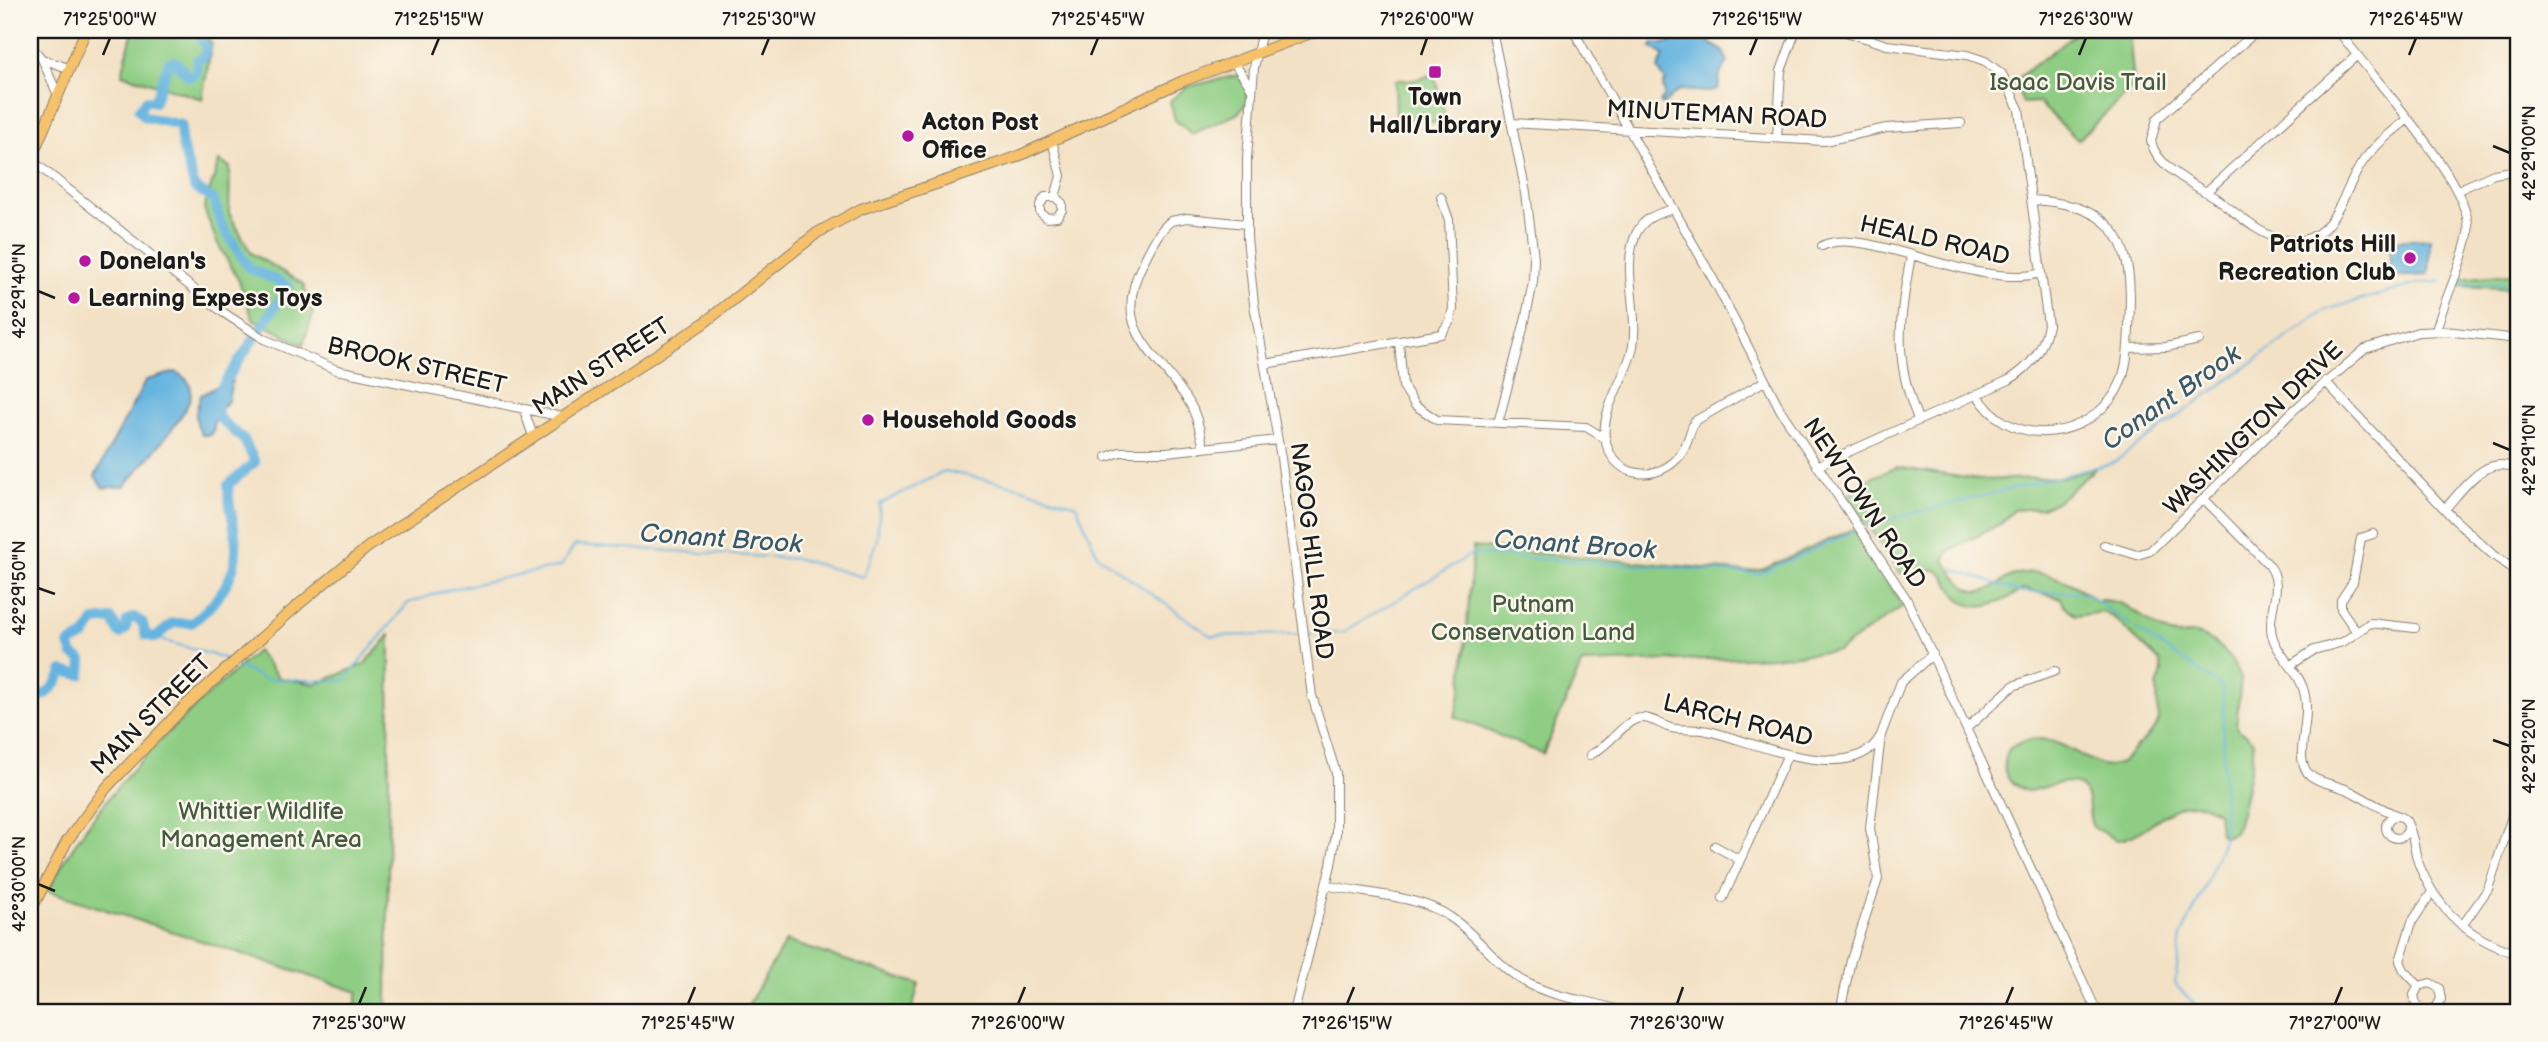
<svg xmlns="http://www.w3.org/2000/svg" width="2548" height="1042" font-family="'Balsamiq Sans',sans-serif">
<rect width="100%" height="100%" fill="#fbf7ec"/>
<filter id="ink" filterUnits="userSpaceOnUse"><feTurbulence type="fractalNoise" baseFrequency=".0143" numOctaves="2"/><feDisplacementMap in="SourceGraphic" scale="14" xChannelSelector="R" yChannelSelector="G"/><feConvolveMatrix kernelMatrix="1 2 1 2 8 2 1 2 1" color-interpolation-filters="sRGB"/></filter>
<filter id="wash" filterUnits="userSpaceOnUse"><feTurbulence type="fractalNoise" baseFrequency=".00686" numOctaves="4" result="noise"/><feDisplacementMap in="SourceGraphic" scale="28" xChannelSelector="R" yChannelSelector="G"/><feGaussianBlur stdDeviation="1.57" result="paint"/><feColorMatrix in="noise" values="0 0 0 0 0 0 0 0 0 0 0 0 0 0 0 0 0 1.4 0 .05"/><feComposite in="paint" operator="in"/></filter>
<g filter="url(#wash)">
<rect width="100%" height="100%" fill="#f3e1c5"/>
<path fill="#8ecd83" stroke="#557450" stroke-width="2" d="M 133,30 L 201,30 L 212,44 L 202,99 L 122,74 Z
M 2080,30 L 2129,30 L 2134,86 L 2078,140 L 2038,102 L 2023,103 L 2014,81 Z
M 1434,74 L 1447,124 L 1396,117 L 1395,80 L 1415,80 Z
M 1239,75 L 1246,86 L 1247,103 L 1237,114 L 1192,134 L 1175,120 L 1170,101 L 1186,87 Z
M 219,161 L 230,167 L 229,213 L 251,253 L 303,284 L 313,314 L 303,345 L 253,319 L 239,281 L 217,242 L 204,209 Z
M 2518,273 L 2518,289 L 2458,286 L 2461,279 Z
M 1897,467 L 1979,480 L 2066,477 L 2097,467 L 2058,501 L 2042,508 L 2013,510 L 2002,523 L 1950,550 L 1944,560 C 1951,569 1959,584 1969,589 C 1989,598 1997,581 2014,575 C 2040,566 2076,583 2095,600 C 2131,598 2139,620 2168,633 C 2178,638 2185,633 2195,634 C 2216,638 2234,659 2241,678 L 2236,727 C 2240,733 2250,734 2253,741 C 2256,750 2240,823 2234,833 L 2224,837 L 2220,833 L 2218,812 C 2175,784 2150,839 2116,840 L 2093,827 C 2087,816 2091,804 2086,794 C 2074,770 2045,790 2027,791 C 2006,783 1999,771 2009,749 C 2056,715 2090,780 2121,763 C 2127,759 2131,752 2136,747 C 2144,740 2153,733 2158,723 L 2157,686 L 2162,672 L 2160,662 L 2113,617 L 2102,612 L 2076,616 L 2064,605 L 2061,598 L 2024,589 C 2004,601 1974,620 1955,593 C 1947,583 1947,575 1934,569 L 1913,576 L 1900,573 L 1848,497 L 1861,482 Z
M 1853,529 L 1903,606 L 1838,651 L 1775,657 L 1582,663 L 1543,754 L 1455,717 L 1462,687 L 1473,547 L 1746,572 L 1764,569 Z
M 390,635 L 387,1007 L 399,1012 L 354,1012 L 358,992 L 48,891 C 97,793 176,723 257,651 L 279,678 L 316,684 L 365,664 Z
M 786,941 L 919,984 L 911,1012 L 744,1012 Z"/>
<path fill="#65b4df" stroke="#40687e" stroke-width="2" d="M 1678,30 L 1701,30 L 1710,38 L 1709,43 L 1722,50 L 1728,62 L 1720,74 L 1718,89 L 1710,92 L 1679,90 L 1663,105 L 1660,103 L 1665,95 L 1663,85 L 1666,81 L 1658,69 L 1664,55 L 1651,47 L 1653,43 L 1664,44 L 1675,40 Z
M 2430,239 L 2429,275 L 2391,277 L 2389,241 Z
M 176,372 C 184,377 192,382 191,393 C 191,413 139,468 125,486 L 103,488 L 95,476 L 146,380 Z
M 229,380 L 232,381 L 228,401 L 214,417 L 214,429 L 210,435 L 202,435 C 193,419 195,411 201,395 Z"/>
<g fill="none" stroke-linecap="round" stroke-linejoin="round">
<path stroke="#65b4df" stroke-width="2" d="M 2462,284 L 2518,284
M 1868,525 L 2113,463 L 2325,310 L 2421,283 L 2441,282
M 1953,569 L 2019,592 L 2086,593 L 2132,626
M 2137,630 L 2223,687 L 2224,837 L 2206,885 L 2181,936 L 2175,984 L 2202,1012
M 1308,634 L 1342,633 L 1472,554 L 1759,574 L 1853,532
M 155,638 L 227,659
M 237,666 L 264,679 L 344,681 L 408,603 L 451,589 L 561,566 L 575,545 L 798,559 L 863,577 L 877,540 L 880,504 L 945,471 L 1019,487 L 1076,505 L 1098,556 L 1211,636 L 1297,634
M 30,1006 L 33,1012"/>
<path stroke="#65b4df" stroke-width="10" d="M 30,701 C 45,697 59,685 62,671 L 81,675 L 82,660 L 73,655 L 69,644 L 85,636 L 94,621 L 112,619 L 120,634 L 126,629 L 127,621 L 134,617 L 142,622 L 146,635 L 155,638 L 173,623 L 192,623 C 215,604 238,577 236,545 C 235,524 228,505 228,485 L 255,462 L 244,440 L 218,417 L 217,394 L 289,286 L 249,268 L 221,224 L 214,200 L 194,187 C 190,165 178,147 181,125 L 145,117 L 139,110 L 146,100 L 154,102 L 169,62 L 175,61 L 189,77 L 196,74 L 197,60 L 204,57 L 207,47 L 194,30"/>
</g>
</g>
<g filter="url(#ink)">
<g fill="none" stroke-linecap="round" stroke-linejoin="round">
<g stroke="#887e70" stroke-width="10">
<path id="minor" d="M 1262,30 L 1254,68 L 1247,158 L 1247,238 L 1254,304 L 1281,458 L 1312,696 L 1336,773 L 1336,833 L 1331,865 L 1294,1012
M 1492,30 L 1526,193 L 1534,258 L 1533,282 L 1525,321 L 1498,423
M 1573,30 L 1718,288 L 1781,411 L 1906,598 L 2097,1012
M 2258,30 L 2157,119 L 2151,141 C 2156,168 2196,185 2217,199 C 2237,213 2256,233 2280,239 C 2334,253 2341,191 2364,160 C 2376,144 2391,132 2407,120
M 2338,30 C 2368,74 2476,186 2468,234 C 2462,267 2444,299 2436,331
M 30,45 L 42,59 L 57,93
M 42,59 L 68,68
M 1234,63 L 1252,89
M 1512,123 L 1824,141 L 1887,128 L 1961,123
M 1777,138 L 1781,71 L 1796,30
M 1052,141 L 1061,176 L 1055,197 L 1062,203 L 1062,210 L 1057,217 L 1047,218 L 1040,212 L 1040,205 L 1045,197 L 1055,197
M 30,159 L 224,313 L 264,339 L 337,370 L 563,417
M 2458,190 L 2494,174 L 2518,170
M 2206,192 L 2356,56
M 1674,209 C 1658,213 1643,218 1636,234 C 1621,267 1639,310 1633,346 C 1628,375 1601,407 1605,438 C 1611,475 1651,485 1677,459 C 1688,448 1688,434 1695,421 L 1765,381
M 1822,246 C 1862,224 1976,291 2041,273
M 1911,256 C 1899,318 1893,359 1918,419
M 1399,342 L 1403,386 L 1415,405 L 1437,420 L 1586,427 L 1606,439
M 2128,348 L 2166,347 L 2199,340
M 1265,364 L 1441,334 L 1450,321 L 1453,309 L 1449,220 L 1441,197
M 2325,381 L 2453,518 L 2493,555 L 2518,572
M 1977,394 C 2006,445 2076,443 2111,399 C 2127,379 2128,352 2129,328 C 2134,246 2122,205 2031,200
M 524,410 L 533,436
M 1204,448 C 1200,433 1198,416 1189,402 C 1156,350 1108,330 1144,261 C 1151,247 1158,231 1171,221 L 1187,218 L 1246,224
M 1107,457 L 1120,452 L 1166,452 L 1278,440
M 1817,466 L 2009,380 C 2031,366 2043,351 2048,325 L 2019,109 L 2002,74 L 1985,61 L 1967,55 L 1887,45 L 1840,30
M 2204,499 L 2269,565 C 2284,585 2270,605 2271,627 C 2271,650 2296,666 2303,688 C 2310,709 2303,730 2302,751 C 2300,787 2332,780 2354,793 C 2371,802 2383,810 2401,817
M 2445,509 C 2465,487 2486,452 2518,470
M 2104,545 L 2137,555 L 2150,551 L 2295,409 L 2365,349 L 2418,332 L 2445,331 L 2518,339
M 2356,631 L 2341,609 L 2341,600 L 2353,582 L 2361,538 L 2373,534
M 2291,665 L 2314,650 L 2343,642 L 2370,623 L 2415,628
M 1967,728 L 2013,686 L 2055,671
M 1590,755 C 1610,746 1625,719 1641,718 C 1652,717 1660,725 1671,728 C 1683,731 1696,728 1708,731 C 1750,740 1851,788 1880,737
M2386 827a11 11 0 1 1 22 0a11 11 0 1 1-22 0Z
M 2408,825 C 2414,837 2414,850 2418,862 C 2436,909 2470,940 2518,954
M 1715,846 L 1740,860
M 1326,885 C 1364,894 1419,895 1450,917 C 1478,935 1496,966 1527,983 C 1557,999 1592,1000 1624,1012
M 1723,898 L 1788,754
M 2462,926 L 2488,889 L 2518,798
M 2419,986 L 2414,995 L 2416,1005 L 2426,1011 L 2436,1008 L 2441,999 L 2439,988 L 2430,983 L 2419,986 L 2404,970 L 2400,961 L 2412,922 L 2432,892
M 1840,1012 L 1851,960 L 1878,879 L 1870,828 L 1881,735 L 1901,682 L 1933,654"/>
</g>
<g stroke="#887e70" stroke-width="12">
<path id="major" d="M 30,161 L 86,30
M 30,912 L 67,841 L 107,787 L 185,706 L 298,605 L 368,547 L 704,323 L 817,233 L 861,209 L 1014,158 L 1183,81 L 1319,30"/>
</g>
<use href="#minor" stroke="#fff" stroke-width="8"/>
<use href="#major" stroke="#f5c16b" stroke-width="10"/>
</g>
</g>
<path fill="none" stroke="#1c1c1c" stroke-width="2.5" d="M 103,55 L 110,38M 432,55 L 439,38M 762,55 L 769,38M 1091,55 L 1098,38M 1421,55 L 1427,38M 1750,55 L 1757,38M 2079,55 L 2086,38M 2409,55 L 2416,38M 2493,146 L 2510,153M 38,291 L 55,298M 2493,443 L 2510,450M 38,588 L 55,594M 2493,740 L 2510,746M 38,884 L 55,891M 359,1004 L 366,987M 688,1004 L 695,987M 1018,1004 L 1025,987M 1347,1004 L 1354,987M 1677,1004 L 1683,987M 2006,1004 L 2013,987M 2335,1004 L 2342,987"/>
<g fill="#b5179e" stroke="#fbf7ec" stroke-width="2.5">
<rect x="1428" y="65" width="14" height="14" rx="3.5"/>
<circle cx="908" cy="136" r="7"/>
<circle cx="2410" cy="258" r="7"/>
<circle cx="85" cy="261" r="7"/>
<circle cx="74" cy="298" r="7"/>
<circle cx="868" cy="420" r="7"/>
</g>
<g text-anchor="middle" stroke-width="5" stroke-linejoin="round" paint-order="stroke">
<g font-size="24" fill="#445a40" stroke="#fbf7ec">
<text x="2078" y="90">Isaac Davis Trail</text>
<text x="1533" y="612">Putnam<tspan x="1533" dy="28">Conservation Land</tspan></text>
<text x="261" y="819">Whittier Wildlife<tspan x="261" dy="28">Management Area</tspan></text>
</g>
<g font-size="24" font-weight="bold" fill="#1c1c1c" stroke="#fbf7ec" text-anchor="start">
<text x="1435" y="105" text-anchor="middle">Town<tspan x="1435" dy="28">Hall/Library</tspan></text>
<text x="922" y="130">Acton Post<tspan x="922" dy="28">Office</tspan></text>
<text x="2396" y="252" text-anchor="end">Patriots Hill<tspan x="2396" dy="28">Recreation Club</tspan></text>
<text x="99" y="269">Donelan's</text>
<text x="88" y="306">Learning Expess Toys</text>
<text x="882" y="428">Household Goods</text>
</g>
<g font-size="24" fill="#1c1c1c" stroke="#fbf7ec">
<text transform="translate(1717 114) rotate(3)" y="8">MINUTEMAN ROAD</text>
<text transform="translate(1935 240) rotate(13)" y="8">HEALD ROAD</text>
<text transform="translate(417 365) rotate(13)" y="8">BROOK STREET</text>
<text transform="translate(601 366) rotate(-33)" y="8">MAIN STREET</text>
<text transform="translate(2253 428) rotate(-44)" y="8">WASHINGTON DRIVE</text>
<text transform="translate(1865 503) rotate(56)" y="8">NEWTOWN ROAD</text>
<text transform="translate(1312 551) rotate(83)" y="8">NAGOG HILL ROAD</text>
<text transform="translate(151 714) rotate(-45)" y="8">MAIN STREET</text>
<text transform="translate(1738 720) rotate(14)" y="8">LARCH ROAD</text>
</g>
<g font-size="26" font-style="italic" fill="#39596a" stroke="#fbf7ec">
<text transform="translate(2171 397) rotate(-35)" y="9">Conant Brook</text>
<text transform="translate(721 538) rotate(4)" y="9">Conant Brook</text>
<text transform="translate(1575 544) rotate(4)" y="9">Conant Brook</text>
</g>
</g>
<rect width="2548" height="1042" fill="none" stroke="#fbf7ec" stroke-width="77"/>
<rect x="38" y="38" width="2472" height="966" fill="none" stroke="#1c1c1c" stroke-width="2.5"/>
<g font-size="18" text-anchor="middle" fill="#1c1c1c">
<text x="110" y="25">71°25'00"W</text>
<text x="439" y="25">71°25'15"W</text>
<text x="769" y="25">71°25'30"W</text>
<text x="1098" y="25">71°25'45"W</text>
<text x="1427" y="25">71°26'00"W</text>
<text x="1757" y="25">71°26'15"W</text>
<text x="2086" y="25">71°26'30"W</text>
<text x="2416" y="25">71°26'45"W</text>
<text transform="translate(2529 153) rotate(-90)" y="6">42°29'00"N</text>
<text transform="translate(19 291) rotate(-90)" y="6">42°29'40"N</text>
<text transform="translate(2529 450) rotate(-90)" y="6">42°29'10"N</text>
<text transform="translate(19 588) rotate(-90)" y="6">42°29'50"N</text>
<text transform="translate(2529 746) rotate(-90)" y="6">42°29'20"N</text>
<text transform="translate(19 884) rotate(-90)" y="6">42°30'00"N</text>
<text x="359" y="1029">71°25'30"W</text>
<text x="688" y="1029">71°25'45"W</text>
<text x="1018" y="1029">71°26'00"W</text>
<text x="1347" y="1029">71°26'15"W</text>
<text x="1677" y="1029">71°26'30"W</text>
<text x="2006" y="1029">71°26'45"W</text>
<text x="2335" y="1029">71°27'00"W</text>
</g>
</svg>
